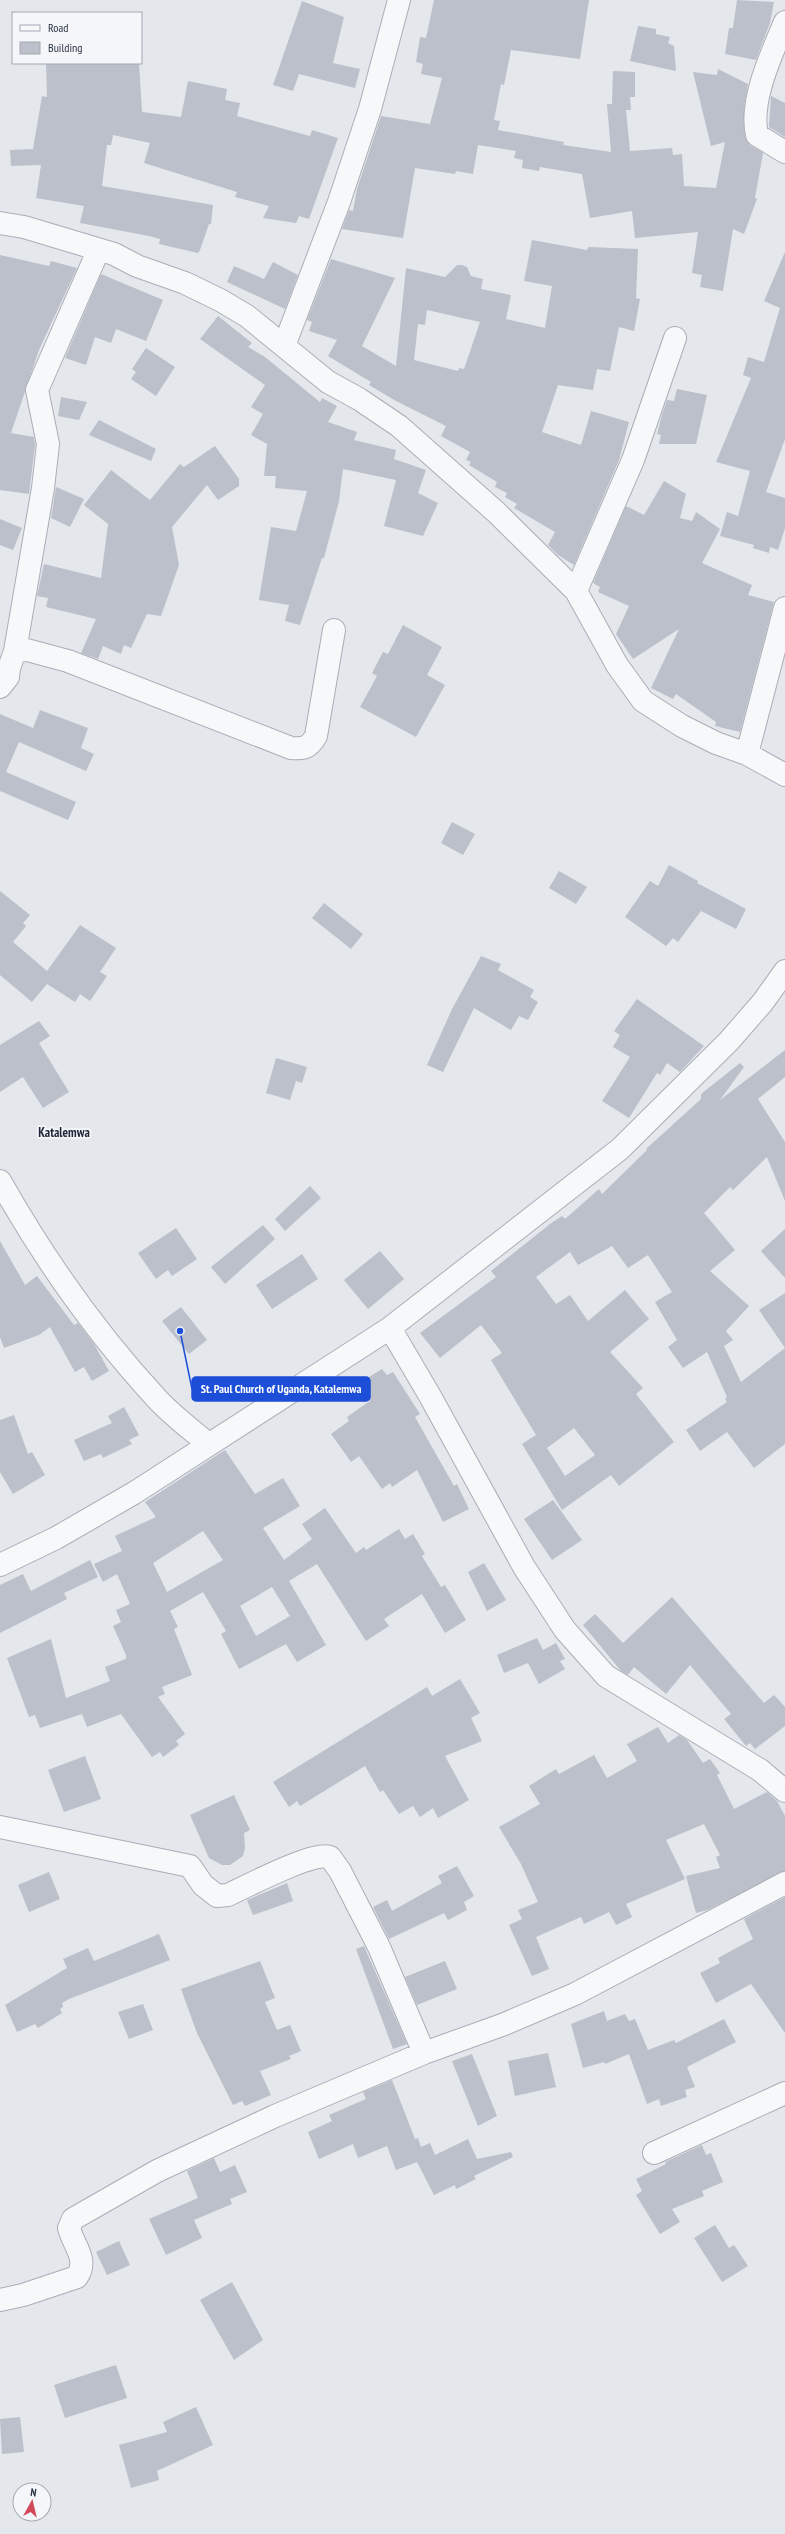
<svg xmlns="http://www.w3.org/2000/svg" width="785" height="2534" font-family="'PT Sans Narrow',sans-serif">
<rect width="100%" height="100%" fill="#e4e7ec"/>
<path fill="#bbc0ca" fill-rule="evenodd" d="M 434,0 L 589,0 L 580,59 L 511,50 L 504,85 L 501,84 L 494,120 L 500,121 L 498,130 L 564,142 L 563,145 L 611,152 L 607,104 L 612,104 L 613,71 L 635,72 L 635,97 L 630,97 L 631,110 L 626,110 L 630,151 L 672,148 L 673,155 L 682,154 L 684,186 L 716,188 L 725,142 L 711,146 L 693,72 L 717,75 L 718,69 L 748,84 L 744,107 L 745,137 L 750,145 L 763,153 L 755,198 L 757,199 L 744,234 L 733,229 L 723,291 L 700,287 L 702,275 L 692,273 L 698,232 L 635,238 L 632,211 L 590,218 L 582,174 L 540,167 L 539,171 L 522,168 L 523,160 L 514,158 L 516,151 L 478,145 L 473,174 L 456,171 L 455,174 L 415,168 L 403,238 L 342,229 L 349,210 L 353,211 L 357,189 L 381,116 L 430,124 L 442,78 L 421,74 L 423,64 L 416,62 L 420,37 L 426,38 Z
M 737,0 L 774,2 L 770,23 L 756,60 L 725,54 L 729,28 L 733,28 Z
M 302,1 L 344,17 L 333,63 L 360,69 L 355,88 L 299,74 L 293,91 L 273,85 Z
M 638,26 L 656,29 L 656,34 L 670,37 L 668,43 L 674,46 L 676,71 L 630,61 Z
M 46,63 L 139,63 L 142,112 L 181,117 L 188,81 L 227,89 L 225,100 L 240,103 L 237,116 L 310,136 L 312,130 L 338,138 L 309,219 L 299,216 L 296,223 L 263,218 L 269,206 L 235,197 L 237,192 L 144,163 L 150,143 L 113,135 L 111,145 L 107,145 L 102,186 L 213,205 L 211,224 L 209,224 L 200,250 L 198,253 L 159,244 L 160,239 L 149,236 L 80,223 L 84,206 L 36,198 L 41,165 L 11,166 L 10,150 L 33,149 L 42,96 L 47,97 Z
M 771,96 L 785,103 L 785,137 L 769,127 Z
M 532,240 L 587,250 L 588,247 L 638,249 L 636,298 L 640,299 L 634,331 L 619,327 L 610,371 L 597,369 L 593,390 L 558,385 L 542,432 L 581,445 L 591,411 L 629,422 L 619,460 L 574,565 L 558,555 L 548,545 L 555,532 L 514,508 L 517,504 L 505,497 L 507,493 L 495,487 L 497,482 L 469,465 L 471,462 L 466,460 L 470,452 L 441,436 L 446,426 L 396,401 L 369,385 L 371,382 L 328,356 L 337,340 L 309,331 L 312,322 L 307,320 L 331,259 L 395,278 L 362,346 L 396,366 L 406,268 L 445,277 L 457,265 L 462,265 L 467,267 L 471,276 L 483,279 L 481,289 L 511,295 L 506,319 L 545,328 L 552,286 L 524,281 ZM 427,310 L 480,322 L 464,369 L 459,368 L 458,371 L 414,360 L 418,324 L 425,325 Z
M 785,252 L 785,439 L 766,492 L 785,498 L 785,528 L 778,550 L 770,547 L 769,553 L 753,548 L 754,545 L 720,536 L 727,512 L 738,516 L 750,471 L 716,462 L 751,378 L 743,375 L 748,357 L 764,362 L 780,308 L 764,301 Z
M 0,255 L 49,266 L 51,261 L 77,268 L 39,350 L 11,433 L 34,437 L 35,445 L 29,494 L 0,490 Z
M 273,262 L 298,275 L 285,309 L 227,282 L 234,266 L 264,279 Z
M 101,274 L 163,300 L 146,341 L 116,329 L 111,343 L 95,337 L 86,365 L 65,358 Z
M 218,316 L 252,343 L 248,347 L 265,357 L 320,402 L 322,398 L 337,406 L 328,422 L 357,432 L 354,440 L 396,450 L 394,459 L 426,470 L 418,493 L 438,503 L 423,536 L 384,526 L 396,480 L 343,469 L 339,501 L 324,558 L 322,558 L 300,625 L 285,621 L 289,605 L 259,600 L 271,527 L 296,531 L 307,491 L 275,488 L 276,476 L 264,476 L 267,444 L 251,435 L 263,414 L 251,407 L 265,385 L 200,339 Z
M 146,348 L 175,367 L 156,396 L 131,379 L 136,372 L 132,369 Z
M 677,389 L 707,395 L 696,444 L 659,444 L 661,435 L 657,434 L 662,415 L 667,400 L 674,401 Z
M 61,397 L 87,402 L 79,420 L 58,416 Z
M 99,420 L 156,449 L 151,461 L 89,435 Z
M 215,446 L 239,479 L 239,486 L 218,500 L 207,485 L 172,527 L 179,565 L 161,616 L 147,614 L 131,648 L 124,645 L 121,654 L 103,646 L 98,659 L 81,653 L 96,619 L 46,607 L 48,598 L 37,596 L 44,564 L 101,578 L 108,524 L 84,505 L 111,470 L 150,500 L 180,464 L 184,467 Z
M 664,481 L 686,494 L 680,518 L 692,521 L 696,512 L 720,529 L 702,563 L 752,585 L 748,595 L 774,602 L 740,732 L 715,726 L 716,722 L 676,694 L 673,699 L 651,688 L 679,629 L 633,659 L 616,634 L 629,606 L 598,592 L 600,587 L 593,583 L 626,506 L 644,515 Z
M 56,487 L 84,499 L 70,527 L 51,518 Z
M 0,519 L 22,528 L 13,550 L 0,545 Z
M 403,625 L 442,647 L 427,675 L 445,685 L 416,737 L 360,707 L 377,676 L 372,673 L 383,652 L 388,654 Z
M 40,710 L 88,728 L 81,748 L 94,754 L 86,771 L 19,742 L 6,772 L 76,802 L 68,820 L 0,791 L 0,714 L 33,728 Z
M 452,822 L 475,834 L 463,855 L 441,843 Z
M 669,865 L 698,881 L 697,883 L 746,909 L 736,929 L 701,911 L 678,942 L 673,938 L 666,946 L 625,917 L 650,881 L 658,886 Z
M 559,871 L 587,887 L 576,904 L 549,888 Z
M 0,891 L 30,915 L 23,923 L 26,926 L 13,942 L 47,971 L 80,925 L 116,948 L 100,972 L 107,976 L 90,1001 L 80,994 L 75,1002 L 47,984 L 32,1002 L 0,975 Z
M 324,903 L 363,934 L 351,949 L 312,918 Z
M 481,956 L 501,964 L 498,970 L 534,990 L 530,997 L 538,1002 L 528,1020 L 519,1016 L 511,1030 L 474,1008 L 443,1072 L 427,1065 L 452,1009 Z
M 637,999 L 704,1046 L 680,1072 L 667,1063 L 660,1075 L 657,1073 L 629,1118 L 602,1101 L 630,1057 L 613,1047 L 620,1035 L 614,1031 Z
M 39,1021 L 50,1036 L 39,1043 L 69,1092 L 43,1108 L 23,1077 L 0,1092 L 0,1045 Z
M 785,1050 L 785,1077 L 758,1099 L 785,1142 L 785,1201 L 767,1157 L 733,1190 L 730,1187 L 704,1213 L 735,1250 L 710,1271 L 749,1306 L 726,1331 L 733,1340 L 724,1346 L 741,1382 L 785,1348 L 759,1310 L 785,1293 L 785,1444 L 754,1468 L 727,1432 L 700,1451 L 686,1430 L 727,1402 L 725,1399 L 727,1397 L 707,1352 L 683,1368 L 668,1347 L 677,1340 L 655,1302 L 672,1292 L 648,1255 L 628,1268 L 612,1246 L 578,1265 L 570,1252 L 536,1277 L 556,1304 L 570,1295 L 588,1321 L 625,1290 L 649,1319 L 610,1352 L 643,1388 L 636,1394 L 674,1442 L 619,1486 L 611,1475 L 562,1510 L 522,1444 L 536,1435 L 491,1360 L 502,1353 L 481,1325 L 440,1358 L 420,1333 L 496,1277 L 491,1271 L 550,1224 L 562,1216 L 565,1219 L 599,1189 L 602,1194 L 647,1150 L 646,1149 L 701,1099 L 701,1094 L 740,1063 L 744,1067 L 720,1100 ZM 574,1428 L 595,1455 L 565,1476 L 547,1448 Z
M 276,1058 L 307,1067 L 302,1083 L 296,1081 L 290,1100 L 266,1093 Z
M 310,1186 L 321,1198 L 285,1231 L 275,1219 Z
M 263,1225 L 275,1239 L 225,1284 L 211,1267 Z
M 176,1228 L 197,1259 L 172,1276 L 168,1270 L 156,1279 L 138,1253 Z
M 785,1229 L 785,1278 L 761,1251 Z
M 0,1241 L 25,1285 L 37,1276 L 74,1325 L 78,1323 L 94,1344 L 109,1371 L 92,1381 L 84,1367 L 75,1372 L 50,1327 L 39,1335 L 4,1348 L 0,1337 Z
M 380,1251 L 404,1279 L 368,1309 L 344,1280 Z
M 302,1254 L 318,1279 L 272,1309 L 256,1285 Z
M 181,1307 L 207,1340 L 189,1354 L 162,1321 Z
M 382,1369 L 387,1375 L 393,1372 L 420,1414 L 415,1417 L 454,1486 L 457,1484 L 469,1509 L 443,1522 L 417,1470 L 392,1487 L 390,1483 L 382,1489 L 359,1456 L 351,1462 L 331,1434 L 349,1421 L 347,1417 L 370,1401 L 359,1383 Z
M 124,1407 L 139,1435 L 129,1440 L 132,1444 L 103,1458 L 101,1454 L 84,1461 L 74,1440 L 112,1423 L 108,1416 Z
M 14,1415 L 28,1454 L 32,1452 L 45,1475 L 13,1494 L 0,1472 L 0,1420 Z
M 225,1450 L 255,1494 L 283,1478 L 300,1506 L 263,1528 L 284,1560 L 312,1539 L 302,1524 L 325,1508 L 356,1553 L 364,1547 L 366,1550 L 399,1529 L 405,1539 L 413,1534 L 425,1554 L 422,1556 L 441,1587 L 445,1585 L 466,1620 L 445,1633 L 422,1594 L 384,1619 L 389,1626 L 366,1641 L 317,1564 L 289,1581 L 326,1645 L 297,1662 L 286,1644 L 239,1669 L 221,1634 L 226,1631 L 203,1592 L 170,1611 L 178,1627 L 174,1629 L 192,1675 L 162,1687 L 165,1694 L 158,1697 L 185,1734 L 176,1741 L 179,1745 L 163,1757 L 160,1752 L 152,1757 L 121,1714 L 87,1727 L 82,1714 L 40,1728 L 35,1715 L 29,1717 L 7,1658 L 51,1639 L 66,1698 L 110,1681 L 105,1667 L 126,1659 L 126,1655 L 113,1626 L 121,1622 L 116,1610 L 130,1604 L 117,1574 L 103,1582 L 94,1564 L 122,1551 L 115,1536 L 156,1517 L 145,1502 ZM 203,1531 L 223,1560 L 167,1592 L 153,1563 ZM 272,1587 L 290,1616 L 256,1636 L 240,1606 Z
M 553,1500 L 582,1540 L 552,1560 L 524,1519 Z
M 90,1560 L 98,1577 L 64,1593 L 67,1599 L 0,1633 L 0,1585 L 23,1574 L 31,1591 Z
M 484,1563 L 506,1600 L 487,1611 L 468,1572 Z
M 672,1597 L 764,1703 L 774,1695 L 785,1707 L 785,1726 L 755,1749 L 750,1743 L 746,1746 L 724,1719 L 731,1714 L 690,1665 L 666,1694 L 634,1667 L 628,1675 L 621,1671 L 583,1625 L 595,1614 L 623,1643 Z
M 537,1638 L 543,1650 L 556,1643 L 565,1659 L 560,1661 L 565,1669 L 539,1684 L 528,1663 L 504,1673 L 497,1655 Z
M 460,1679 L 480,1713 L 471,1718 L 482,1741 L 445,1756 L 469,1800 L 438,1818 L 433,1808 L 420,1817 L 413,1806 L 399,1814 L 383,1790 L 380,1792 L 365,1766 L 300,1806 L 297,1801 L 289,1807 L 273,1782 L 427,1687 L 432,1696 Z
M 658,1727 L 668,1743 L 679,1735 L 687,1740 L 703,1763 L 710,1759 L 720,1773 L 717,1775 L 734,1809 L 767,1792 L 777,1801 L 785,1816 L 785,1871 L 707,1910 L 696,1913 L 686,1876 L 720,1868 L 716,1857 L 720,1855 L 704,1824 L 666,1840 L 685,1879 L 626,1904 L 632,1917 L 616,1925 L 609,1912 L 584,1924 L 581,1917 L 536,1937 L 549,1969 L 532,1976 L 509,1925 L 522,1919 L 518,1910 L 538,1902 L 521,1864 L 499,1827 L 540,1804 L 529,1786 L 556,1769 L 559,1774 L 594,1755 L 607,1778 L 637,1761 L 627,1744 Z
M 85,1756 L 101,1799 L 64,1812 L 48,1770 Z
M 234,1795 L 250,1830 L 244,1833 L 245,1848 L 243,1856 L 230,1865 L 222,1865 L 209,1858 L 190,1815 Z
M 457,1866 L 474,1896 L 464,1902 L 467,1910 L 448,1920 L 444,1913 L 389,1939 L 373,1907 L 387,1900 L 392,1911 L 442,1883 L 438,1876 Z
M 49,1872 L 60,1899 L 29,1912 L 18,1885 Z
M 287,1883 L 293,1901 L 253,1915 L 247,1900 Z
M 785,1897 L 785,2033 L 751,1984 L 716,2003 L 700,1973 L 720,1963 L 718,1958 L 753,1939 L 744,1919 Z
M 159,1934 L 170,1960 L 69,1999 L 62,2003 L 63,2007 L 60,2009 L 62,2013 L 38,2028 L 35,2024 L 17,2032 L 5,2005 L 67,1968 L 63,1959 L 88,1948 L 94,1961 Z
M 364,1946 L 407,2044 L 393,2049 L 356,1949 Z
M 260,1961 L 275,1998 L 265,2002 L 277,2030 L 290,2025 L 301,2051 L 289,2056 L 291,2059 L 260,2071 L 271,2095 L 245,2106 L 242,2101 L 233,2105 L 197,2033 L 181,1989 Z
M 445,1961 L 457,1989 L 417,2005 L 405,1977 Z
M 143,2004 L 153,2030 L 129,2039 L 118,2012 Z
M 604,2011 L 607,2021 L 625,2014 L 629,2021 L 635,2019 L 648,2050 L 674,2040 L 676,2043 L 724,2019 L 736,2042 L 687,2067 L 695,2087 L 685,2090 L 687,2097 L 661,2106 L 659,2099 L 647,2104 L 629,2054 L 605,2064 L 604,2062 L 583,2068 L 571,2024 Z
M 548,2053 L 556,2087 L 515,2096 L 508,2061 Z
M 472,2054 L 497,2116 L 478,2126 L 452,2061 Z
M 392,2080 L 415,2139 L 418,2138 L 421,2147 L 430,2143 L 435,2155 L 468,2139 L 477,2159 L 511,2152 L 513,2157 L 474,2176 L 476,2179 L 456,2189 L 455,2185 L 434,2195 L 417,2162 L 396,2170 L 387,2146 L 358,2158 L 353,2144 L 319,2159 L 308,2132 L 332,2121 L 329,2115 L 366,2099 L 363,2092 Z
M 702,2145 L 706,2155 L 711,2153 L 723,2182 L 702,2191 L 704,2196 L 672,2209 L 680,2222 L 660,2234 L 636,2195 L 642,2191 L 636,2179 L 666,2164 L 665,2162 Z
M 214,2158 L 220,2172 L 235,2165 L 247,2192 L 230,2199 L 232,2204 L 194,2220 L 202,2238 L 166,2255 L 149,2219 L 198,2198 L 187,2171 Z
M 715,2225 L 729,2248 L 734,2245 L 748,2266 L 722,2282 L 694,2238 Z
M 119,2241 L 130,2265 L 107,2275 L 96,2252 Z
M 232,2282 L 263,2340 L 234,2360 L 200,2300 Z
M 116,2365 L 127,2398 L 65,2418 L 54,2385 Z
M 196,2407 L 213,2445 L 157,2471 L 159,2480 L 131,2488 L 119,2445 L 167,2432 L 163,2422 Z
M 20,2417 L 24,2452 L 2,2454 L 0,2419 Z"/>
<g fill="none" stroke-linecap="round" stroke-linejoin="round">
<g stroke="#a9aeb7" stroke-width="24">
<path id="minor" d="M 785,22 C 772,53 749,101 757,135 L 785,152
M 0,223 L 24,227 L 114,254 L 137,266 L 185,283 L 220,300 L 247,316 L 328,382 L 359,399 L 399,426 L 496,512 L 576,591 L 617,665 L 643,701 L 682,726 L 716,743 L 747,754 L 785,775
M 284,346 L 339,202 L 370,109 L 399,0
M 576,591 L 633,460 L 675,338
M 15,651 L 43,488 L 48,444 L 37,390 L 98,251
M 0,687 L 8,677 L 9,668 L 15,651 L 27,650 L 68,661 L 291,748 C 304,749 309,748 316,736 L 334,630
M 747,754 L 785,608
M 0,1181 C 44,1259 97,1334 158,1400 C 173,1416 192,1430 208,1444
M 390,1328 L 430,1396 L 524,1567 L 565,1630 L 606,1676 L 760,1770 L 785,1791
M 0,1565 L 56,1538 L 134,1493 L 390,1328 L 620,1149 L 729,1041 L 763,1002 L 785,971
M 0,1827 L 190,1866 L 203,1885 L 217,1896 L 228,1895 C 245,1887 316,1850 330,1857 L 340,1871 L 379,1947 L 424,2053
M 654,2153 L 785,2093
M 0,2300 L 23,2295 L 77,2277 C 89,2259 73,2245 69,2228 L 73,2219 L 157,2171 L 275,2116 L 424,2053 L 502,2025 L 575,1994 L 785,1883"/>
</g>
<use href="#minor" stroke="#f7f8fa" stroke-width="22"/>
</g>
<g text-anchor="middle" stroke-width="3.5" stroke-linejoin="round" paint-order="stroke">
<g font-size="13" font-weight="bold" fill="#1d2536" stroke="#f4f6f9">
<text x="64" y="1137">Katalemwa</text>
</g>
</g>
<path fill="none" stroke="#1d4ed8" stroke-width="1.5" d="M180 1331L192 1389"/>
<circle fill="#1d4ed8" stroke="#f4f6f9" stroke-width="1.5" cx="180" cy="1331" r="4"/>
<rect fill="#1d4ed8" stroke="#1d4ed8" stroke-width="1.5" x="192" y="1377" width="178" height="24" rx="4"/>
<g font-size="12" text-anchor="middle" font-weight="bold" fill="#fff">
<text x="281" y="1393">St. Paul Church of Uganda, Katalemwa</text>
</g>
<rect x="12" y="12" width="130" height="52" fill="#f4f6f9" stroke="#a4a8b1"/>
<rect x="20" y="25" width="20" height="6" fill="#f7f8fa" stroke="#a4a8b1"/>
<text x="48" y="32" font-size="12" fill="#2b3445">Road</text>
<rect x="20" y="42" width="20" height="12" fill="#bbc0ca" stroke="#a4a8b1"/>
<text x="48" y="52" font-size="12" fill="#2b3445">Building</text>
<g transform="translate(32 2502) rotate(8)"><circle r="19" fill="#f4f6f9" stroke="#a4a8b1"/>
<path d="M0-3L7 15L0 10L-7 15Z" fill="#d1495b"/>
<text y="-6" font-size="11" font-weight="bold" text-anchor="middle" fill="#2b3445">N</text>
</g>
</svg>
